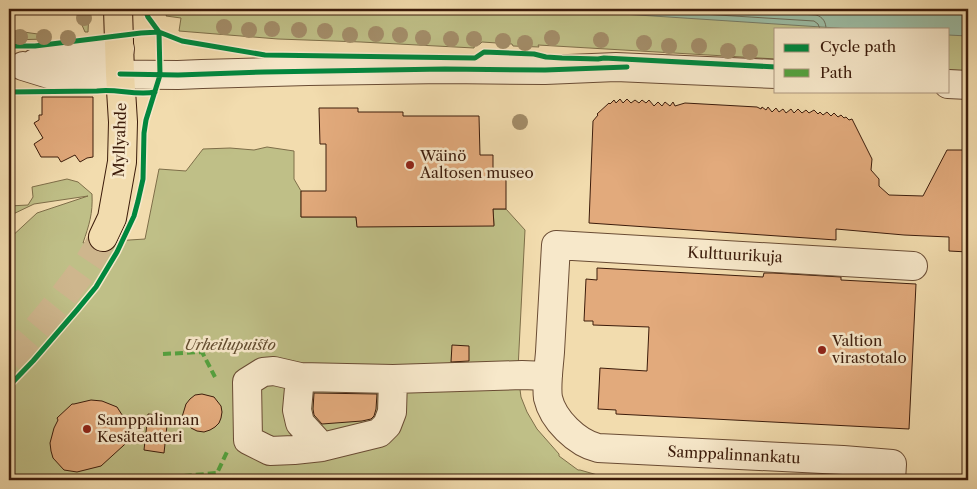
<svg xmlns="http://www.w3.org/2000/svg" width="977" height="489" font-family="'Libre Caslon Text',serif">
<rect width="100%" height="100%" fill="#f2dcae"/>
<filter id="stains"><feTurbulence type="fractalNoise" baseFrequency=".004" numOctaves="4"/><feColorMatrix values="0 0 0 0 .2 0 0 0 0 .09 0 0 0 0 .02 0 0 0 .5 -.17"/></filter>
<radialGradient id="worn" r=".72"><stop offset=".6" stop-color="#630" stop-opacity="0"/><stop offset="1" stop-color="#630" stop-opacity=".3"/></radialGradient>
<path fill="#bfbf87" stroke="#7e6e49" d="M 75,9 L 89,9 L 88,32 L 85,32 Z
M 160,9 L 968,9 L 968,71 L 948,70 L 948,29 L 776,29 L 776,59 L 538,45 L 539,47 L 513,46 L 512,44 L 482,42 L 480,44 L 475,44 L 474,48 L 361,42 L 278,39 L 179,31 L 181,18 L 166,16 L 167,14 Z
M 9,30 L 45,35 L 49,37 L 46,39 L 9,40 Z
M 267,147 L 294,151 L 294,179 L 301,191 L 301,217 L 356,217 L 357,226 L 494,225 L 493,209 L 506,209 L 525,230 L 518,369 L 519,382 L 521,397 L 527,412 L 537,429 L 559,454 L 559,456 L 578,470 L 580,470 L 615,480 L 9,480 L 9,239 L 37,213 L 88,196 L 34,204 L 9,216 L 9,206 L 28,205 L 33,197 L 32,187 L 67,179 L 78,182 L 92,194 C 93,214 89,225 83,243 L 145,239 L 159,169 L 186,171 L 203,149 L 230,148 L 254,150 Z"/>
<path fill="#9cbca4" stroke="#767c67" d="M 546,9 L 968,9 L 968,36 L 948,35 L 948,29 L 852,29 Z"/>
<g fill="none" stroke-linecap="round" stroke-linejoin="round">
<path stroke="#6c6c58" stroke-width="1" d="M 622,9 L 814,21 L 818,24 L 820,29
M 717,9 L 816,15 C 823,17 826,22 826,29"/>
</g>
<path fill="#e2aa7c" stroke="#3c1c0b" d="M 42,97 L 93,97 L 93,157 L 87,158 L 80,162 L 75,155 L 61,162 L 58,157 L 41,157 L 34,144 L 43,138 L 34,123 L 39,120 L 39,115 L 42,115 Z
M 620,99 L 623,103 L 627,99 L 631,103 L 635,100 L 639,103 L 642,100 L 646,103 L 649,100 L 654,106 L 658,102 L 662,106 L 665,102 L 670,106 L 673,102 L 675,106 L 685,103 L 757,107 L 761,109 L 762,107 L 766,110 L 768,107 L 772,112 L 776,108 L 779,112 L 783,109 L 786,113 L 791,109 L 794,113 L 798,109 L 802,113 L 806,110 L 809,113 L 814,110 L 818,114 L 820,112 L 823,115 L 827,112 L 831,116 L 834,113 L 838,117 L 841,115 L 844,118 L 846,117 L 849,120 L 852,119 L 872,159 L 871,170 L 879,179 L 879,186 L 889,195 L 923,196 L 947,150 L 968,150 L 968,252 L 949,251 L 949,237 L 904,235 L 836,229 L 836,240 L 589,223 L 593,121 L 598,115 L 597,114 L 609,103 L 610,104 L 614,100 L 616,103 Z
M 319,108 L 358,108 L 358,112 L 403,112 L 403,116 L 479,116 L 480,155 L 493,155 L 493,176 L 506,176 L 506,209 L 493,209 L 494,226 L 357,227 L 356,217 L 301,217 L 301,191 L 326,191 L 326,144 L 320,144 Z
M 597,268 L 763,277 L 764,273 L 773,273 L 841,277 L 841,280 L 916,284 L 909,429 L 616,414 L 616,410 L 598,409 L 600,368 L 647,371 L 649,327 L 593,325 L 593,321 L 584,321 L 586,279 L 597,280 Z
M 452,345 L 469,346 L 469,361 L 451,362 Z
M 314,393 L 377,394 L 376,409 L 374,416 L 371,419 L 362,421 L 322,424 L 314,415 L 313,409 Z
M 202,394 L 214,397 L 221,406 L 222,412 L 221,418 L 219,423 L 215,427 L 210,430 L 204,432 L 197,431 L 191,428 L 182,417 L 186,404 L 190,399 L 195,395 Z
M 91,400 L 102,401 L 117,407 L 135,435 L 101,466 L 77,472 L 64,470 L 53,458 L 51,451 L 50,443 L 54,428 L 58,420 L 57,418 L 72,404 L 74,404 Z
M 148,414 L 168,416 L 164,453 L 144,450 Z"/>
<g fill="none" stroke-linecap="round" stroke-linejoin="round">
<path stroke="#ceb68d" stroke-width="28" stroke-dasharray="28 14" stroke-linecap="butt" d="M 9,359 C 28,340 45,319 62,298 C 77,278 92,260 103,237"/>
<g stroke="#6a4c34" stroke-width="30">
<path id="minor" d="M 35,63 L 48,58 L 120,49
M 23,66 L 49,74 L 178,75 L 202,74 L 308,71 L 445,69 L 545,70 L 616,67 L 776,74
M 948,84 L 968,85
M 300,377 L 297,410 L 300,423 L 322,447
M 393,379 L 300,377 L 274,371 L 263,372 L 247,382 L 248,440 L 270,451 L 294,450 L 322,447 L 379,433 L 387,425 L 392,412 L 393,379 L 522,375 L 548,376
M 891,480 L 892,464 L 843,460 L 598,448 C 577,443 553,420 548,398 C 546,385 549,366 550,352 C 552,316 554,281 556,245 L 913,266"/>
</g>
<g stroke="#3c1c0b" stroke-width="30">
<path id="major" d="M 103,237 L 112,218 L 122,162 L 123,122 L 120,74 L 118,9"/>
</g>
<use href="#minor" stroke="#f7e8ca" stroke-width="28"/>
<use href="#major" stroke="#f2dcae" stroke-width="28"/>
<path stroke="#54a13e" stroke-width="4" stroke-dasharray="8 4" stroke-linecap="butt" d="M 163,354 L 202,352 L 215,377
M 148,479 L 217,473 L 227,452"/>
<g stroke="#f7e8ca" stroke-width="8">
<path id="cycleway" d="M 9,46 L 35,46 L 141,33 L 159,32 L 182,41 L 265,55 L 475,58 L 484,52 L 534,54 L 546,57 L 562,58 L 598,59 L 604,58 L 776,67
M 120,74 L 178,75 L 264,72 L 445,69 L 545,70 L 627,67
M 9,92 L 97,91 C 116,88 135,96 155,92
M 9,386 L 33,361 L 77,310 L 96,287 L 117,252 L 134,216 L 138,201 L 143,179 L 144,133 L 146,120 L 160,75 L 159,32 L 148,17 L 145,9"/>
</g>
<use href="#cycleway" stroke="#00873e" stroke-width="5"/>
</g>
<g fill="#a38d69">
<circle cx="84" cy="18" r="8"/>
<circle cx="224" cy="27" r="8"/>
<circle cx="272" cy="29" r="8"/>
<circle cx="249" cy="30" r="8"/>
<circle cx="299" cy="30" r="8"/>
<circle cx="325" cy="31" r="8"/>
<circle cx="376" cy="34" r="8"/>
<circle cx="350" cy="35" r="8"/>
<circle cx="400" cy="35" r="8"/>
<circle cx="20" cy="37" r="8"/>
<circle cx="44" cy="37" r="8"/>
<circle cx="68" cy="38" r="8"/>
<circle cx="423" cy="38" r="8"/>
<circle cx="552" cy="38" r="8"/>
<circle cx="451" cy="39" r="8"/>
<circle cx="474" cy="39" r="8"/>
<circle cx="601" cy="40" r="8"/>
<circle cx="503" cy="41" r="8"/>
<circle cx="525" cy="43" r="8"/>
<circle cx="644" cy="43" r="8"/>
<circle cx="669" cy="46" r="8"/>
<circle cx="699" cy="46" r="8"/>
<circle cx="728" cy="51" r="8"/>
<circle cx="750" cy="52" r="8"/>
<circle cx="520" cy="122" r="8"/>
</g>
<g fill="#8f2418" stroke="#f7e8ca" stroke-width="2">
<circle cx="410" cy="165" r="5"/>
<circle cx="822" cy="350" r="5"/>
<circle cx="87" cy="429" r="5"/>
</g>
<g text-anchor="middle" stroke-width="5" stroke-linejoin="round" paint-order="stroke">
<g font-size="15" fill="#3c1c0b" stroke="#f7e8ca">
<text transform="translate(120 140) rotate(-88)" y="5">Myllyahde</text>
<text transform="translate(735 255) rotate(3)" y="5">Kulttuurikuja</text>
<text transform="translate(734 455) rotate(3)" y="5">Samppalinnankatu</text>
</g>
<g font-size="15" fill="#3c1c0b" stroke="#f7e8ca" text-anchor="start">
<text x="420" y="161">Wäinö<tspan x="420" dy="17">Aaltosen museo</tspan></text>
<text x="832" y="346">Valtion<tspan x="832" dy="17">virastotalo</tspan></text>
<text x="97" y="425">Samppalinnan<tspan x="97" dy="17">Kesäteatteri</tspan></text>
</g>
<g font-size="15" font-style="italic" fill="#634d30" stroke="#f7e8ca">
<text x="230" y="350">Urheilupuisto</text>
</g>
</g>
<rect width="977" height="489" fill="none" stroke="#f2dcae" stroke-width="30"/>
<rect x="10" y="10" width="957" height="469" fill="none" stroke="#3c1c0b" stroke-width="2.5"/>
<rect x="15" y="15" width="947" height="459" fill="none" stroke="#3c1c0b"/>
<rect x="774" y="28" width="175" height="65" fill="#f7e8ca" stroke="#ac967e"/>
<rect x="784" y="44" width="25" height="8" fill="#00873e" stroke="#ac967e"/>
<text x="820" y="52" font-size="15" fill="#3c1c0b">Cycle path</text>
<rect x="784" y="69" width="25" height="8" fill="#54a13e" stroke="#ac967e"/>
<text x="820" y="78" font-size="15" fill="#3c1c0b">Path</text>
<rect width="100%" height="100%" filter="url(#stains)"/>
<rect width="100%" height="100%" fill="url(#worn)"/>
</svg>
